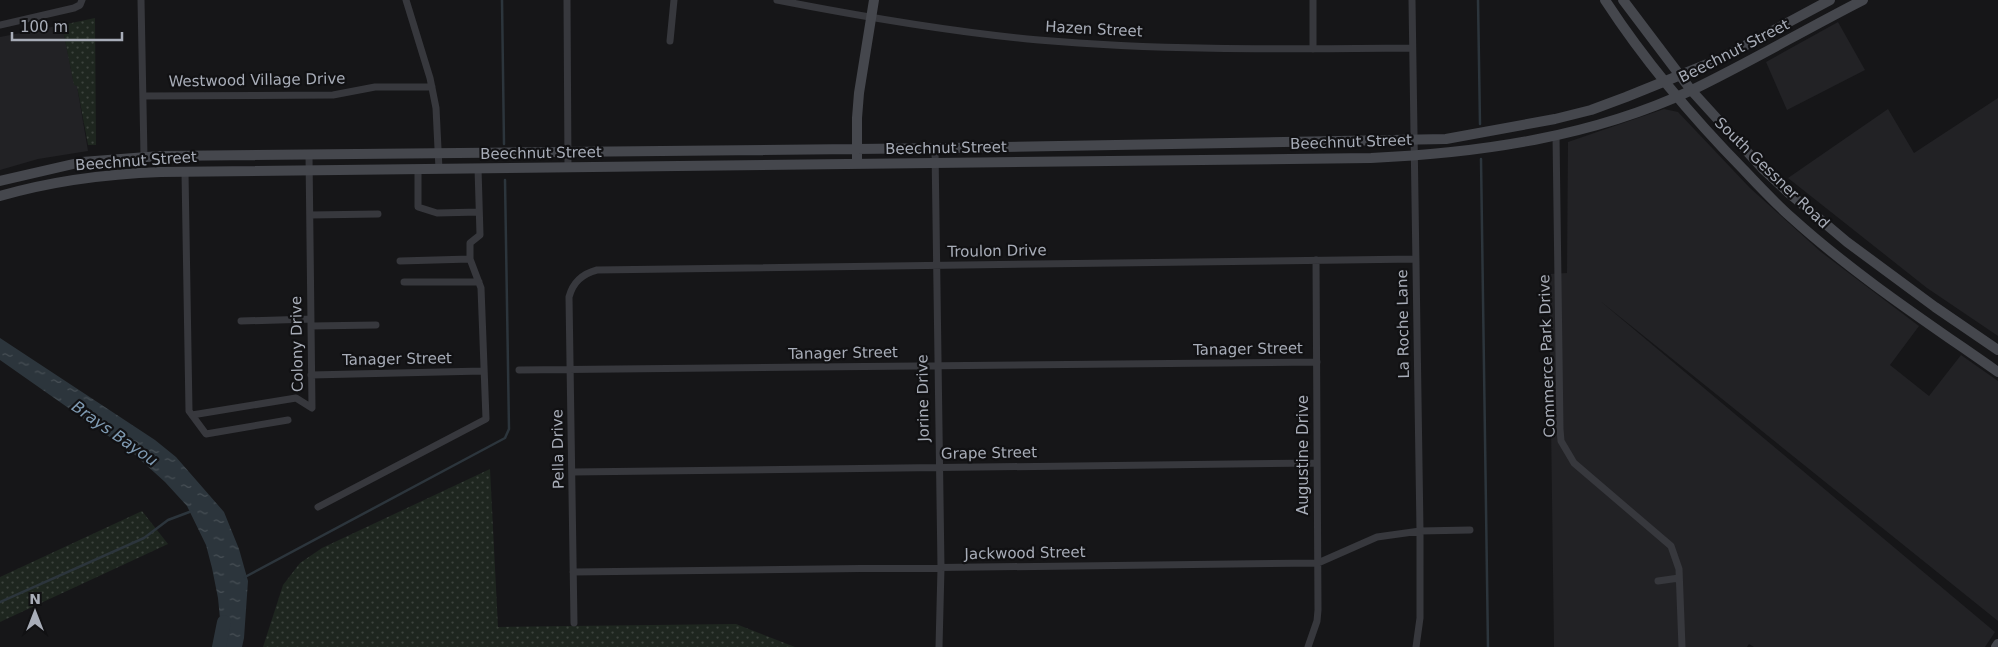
<svg xmlns="http://www.w3.org/2000/svg" width="1998" height="647" font-family="'DejaVu Sans',sans-serif">
<defs>
<pattern id="grass-dots" width="8" height="8" patternUnits="userSpaceOnUse" patternTransform="scale(1.25)"><rect width="8" height="8" fill="#1e261f"/><path d="M2 2h.1M6 6h.1" fill="none" stroke="#3c433d" stroke-width="1.8" stroke-linecap="round"/></pattern>
<pattern id="water-ripples" width="26" height="14" patternUnits="userSpaceOnUse" patternTransform="scale(1.25)"><rect width="26" height="14" fill="#2c353c"/><path d="M2 4q2-2 4 0t4 0M15 11q2-2 4 0t4 0" fill="none" stroke="#485056"/></pattern>
</defs>
<rect width="100%" height="100%" fill="#161618"/>
<path fill="#222225" d="M 1838,22 L 1865,70 L 1787,110 L 1766,62 Z
M 62,25 L 74,84 L 77,86 L 88,151 L 38,159 L 0,170 L 0,37 Z
M 1998,98 L 1998,336 L 1927,288 L 1788,178 L 1888,109 L 1914,153 Z
M 1664,109 L 1678,112 L 1750,188 L 1821,252 L 1919,326 L 1890,365 L 1929,396 L 1961,355 L 1998,381 L 1998,621 L 1599,300 L 1995,632 L 1985,647 L 1754,647 L 1749,644 L 1747,647 L 1554,647 L 1549,274 L 1567,273 L 1568,142 Z"/>
<path fill="url(#grass-dots)" d="M 95,18 L 96,145 L 88,145 L 77,86 L 74,85 L 62,25 Z
M 490,469 L 498,627 L 736,624 L 795,647 L 263,647 L 283,585 L 300,563 L 322,548 Z
M 142,511 L 168,544 L 0,622 L 0,577 Z"/>
<path fill="url(#water-ripples)" d="M 0,338 L 155,440 L 176,457 L 224,512 L 239,549 L 248,581 L 244,638 L 242,647 L 219,647 L 221,629 L 218,598 L 212,568 L 206,545 L 187,506 L 165,482 L 134,454 L 0,360 Z"/>
<g fill="none" stroke-linecap="round" stroke-linejoin="round">
<path stroke="#2c353c" stroke-width="2.5" d="M 502,0 L 504,144
M 1478,0 L 1480,124
M 1481,159 L 1488,647
M 245,577 L 505,438 L 509,429 L 505,180
M 0,602 L 144,538 L 168,520 L 192,511"/>
<path stroke="#2c353c" stroke-width="14" d="M 219,647 L 224,622"/>
<path stroke="#37383d" stroke-width="7" d="M 141,0 L 144,156
M 406,0 L 430,78 L 436,108 L 439,169
M 567,0 L 568,167
M 777,0 C 864,17 951,32 1039,40 C 1163,51 1288,49 1412,48
M 1313,0 L 1313,49
M 1412,0 L 1420,531 L 1420,618 L 1416,647
M 0,25 L 74,8 L 80,5 L 82,0
M 670,41 L 674,0
M 143,96 L 333,95 L 375,87 L 432,87
M 1556,135 L 1560,429 L 1561,441 L 1574,463 L 1671,546 L 1679,569 L 1682,647
M 935,149 L 941,568 L 939,647
M 418,169 L 418,207 L 437,213 L 479,212
M 185,172 L 189,411 L 206,434 L 288,420
M 310,215 L 378,214
M 400,261 L 470,259
M 404,282 L 479,282
M 241,321 L 311,319
M 311,326 L 376,325
M 519,370 L 1317,362
M 311,375 L 483,371
M 192,415 L 296,398 L 312,408 L 309,155
M 572,472 L 1317,463
M 318,507 L 486,419 L 481,288 L 470,259 L 470,243 L 480,235 L 478,168
M 573,572 L 1318,563 L 1377,537 L 1420,531 L 1470,530
M 1658,581 L 1679,578
M 574,623 L 569,297 C 573,282 582,274 597,270 L 1416,259
M 1308,647 L 1317,621 L 1318,610 L 1316,260"/>
<path stroke="#45474d" stroke-width="10" d="M 1605,0 C 1646,63 1691,116 1744,170 C 1759,186 1775,203 1792,218 C 1855,275 1928,323 1998,372
M 1623,0 L 1691,90 L 1762,168 L 1790,194 L 1847,242 L 1935,307 L 1998,350
M 857,164 L 857,118 L 859,93 L 874,0
M 0,181 L 82,162 L 160,156 L 949,148 L 1446,139 L 1555,119 L 1591,110 L 1626,97 L 1720,59 L 1830,0
M 0,196 C 52,181 106,174 161,172 L 1371,158 C 1480,153 1592,137 1692,90 C 1750,62 1806,29 1863,0
M 1996,647 L 1998,644"/>
</g>
<g text-anchor="middle" stroke-width="4.5" stroke-linejoin="round" paint-order="stroke">
<g font-size="15" fill="#a8adb8" stroke="#111113">
<text transform="translate(1094 29) rotate(3)" y="5">Hazen Street</text>
<text transform="translate(1734 51) rotate(-27)" y="5">Beechnut Street</text>
<text transform="translate(257 80) rotate(-1)" y="5">Westwood Village Drive</text>
<text transform="translate(1351 142) rotate(-2)" y="5">Beechnut Street</text>
<text transform="translate(946 148) rotate(-1)" y="5">Beechnut Street</text>
<text transform="translate(541 153) rotate(-1)" y="5">Beechnut Street</text>
<text transform="translate(136 161) rotate(-4)" y="5">Beechnut Street</text>
<text transform="translate(1772 173) rotate(44)" y="5">South Gessner Road</text>
<text transform="translate(997 251) rotate(-1)" y="5">Troulon Drive</text>
<text transform="translate(1403 324) rotate(-91)" y="5">La Roche Lane</text>
<text transform="translate(297 344) rotate(-91)" y="5">Colony Drive</text>
<text transform="translate(1248 349) rotate(-1)" y="5">Tanager Street</text>
<text transform="translate(843 353) rotate(-1)" y="5">Tanager Street</text>
<text transform="translate(1547 356) rotate(-92)" y="5">Commerce Park Drive</text>
<text transform="translate(397 359) rotate(-1)" y="5">Tanager Street</text>
<text transform="translate(923 398) rotate(-91)" y="5">Jorine Drive</text>
<text transform="translate(558 449) rotate(-91)" y="5">Pella Drive</text>
<text transform="translate(989 453) rotate(-1)" y="5">Grape Street</text>
<text transform="translate(1303 455) rotate(-90)" y="5">Augustine Drive</text>
<text transform="translate(1025 553) rotate(-1)" y="5">Jackwood Street</text>
</g>
<g font-size="16" font-style="italic" fill="#7f9bb3" stroke="#111113">
<text transform="translate(115 433) rotate(35)" y="6">Brays Bayou</text>
</g>
</g>
<g transform="translate(35 612)" stroke="#111113" stroke-width="4" paint-order="stroke">
<path d="M0-4L9 19L0 12L-9 19Z" fill="#a8adb8"/>
<text y="-8" font-size="14" font-weight="bold" text-anchor="middle" fill="#a8adb8">N</text>
</g>
<path d="M12 32v8h110v-8" fill="none" stroke="#a8adb8" stroke-width="2.5"/>
<text x="20" y="32" font-size="15" fill="#a8adb8" stroke="#111113" stroke-width="4" paint-order="stroke">100 m</text>
</svg>
